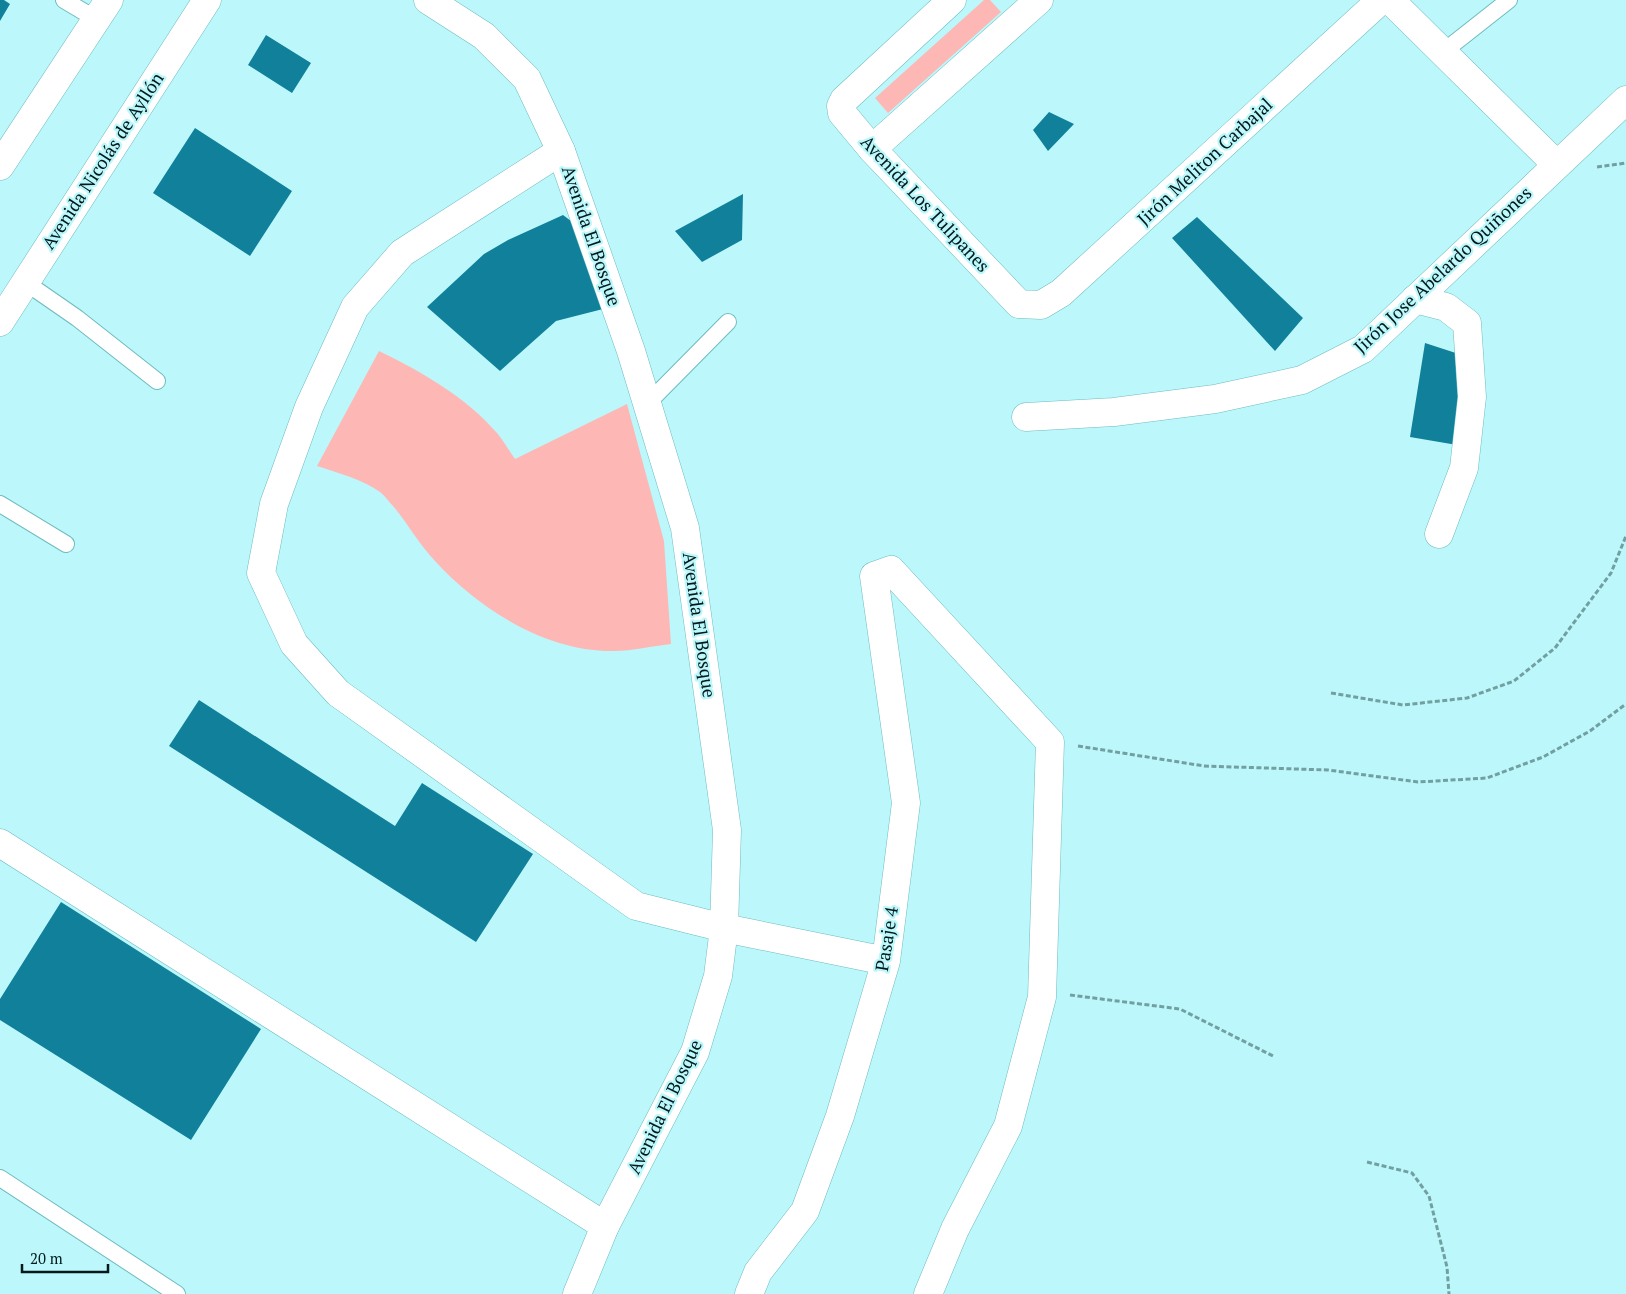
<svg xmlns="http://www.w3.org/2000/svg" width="1626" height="1294" font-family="'PT Serif',serif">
<rect width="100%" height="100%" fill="#bcf8fb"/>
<path fill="#fdb8b6" d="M 984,0 L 990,0 L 1001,12 L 888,113 L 875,98 Z
M 379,351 C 422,372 466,397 497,433 C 504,441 509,451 515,459 L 627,404 L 664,541 L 671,644 C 652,646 633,651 614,651 C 546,652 479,609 435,561 C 419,544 408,524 393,506 C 389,502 385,496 380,492 C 362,479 338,473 317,466 Z"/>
<path fill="#10809b" d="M 0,0 L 4,0 L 10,4 L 0,21 Z
M 266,35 L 311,63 L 292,93 L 248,65 Z
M 1049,112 L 1074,124 L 1048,151 L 1033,130 Z
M 195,128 L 292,191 L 250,256 L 153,193 Z
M 743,194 L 742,240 L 702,262 L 675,231 Z
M 563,215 L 571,221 L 603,309 L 556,321 L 500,371 L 427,307 L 484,254 L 508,240 Z
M 1197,217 L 1303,318 L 1275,351 L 1172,238 Z
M 1425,343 L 1465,356 L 1457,445 L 1410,437 Z
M 199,700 L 395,826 L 422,783 L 533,854 L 476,942 L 169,746 Z
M 61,902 L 261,1029 L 191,1140 L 0,1020 L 0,999 Z"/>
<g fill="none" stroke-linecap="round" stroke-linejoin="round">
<g stroke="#6fbbbf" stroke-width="18">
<path id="lane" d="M 64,0 L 96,19
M 1443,52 L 1509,0
M 25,282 L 77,318 L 157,381
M 647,404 L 728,322
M 0,504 L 66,544
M 0,1178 L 177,1294"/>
</g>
<g stroke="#6fbbbf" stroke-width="29">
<path id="street" d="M 1390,0 L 1557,165
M 872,149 L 1019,304 L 1041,305 L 1061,293 L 1381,0
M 561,151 L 402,253 L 355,307 L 309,407 L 274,504 L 261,573 L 294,644 L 338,693 L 636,906 L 724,928 L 886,961
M 1415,299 L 1446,307 L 1467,323 L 1472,397 L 1464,468 L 1439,534
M 1026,417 L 1114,412 L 1215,399 L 1302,380 L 1363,349 L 1626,100
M 0,843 L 605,1226
M 749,1294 L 758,1272 L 805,1211 L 840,1116 L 886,961 L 906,803 L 874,576 L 891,570 L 1050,742 L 1042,997 L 1008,1126 L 955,1229 L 928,1294"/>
</g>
<g stroke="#6fbbbf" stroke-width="29">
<path id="secondary" d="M 428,0 L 484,36 L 527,79 L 561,151 L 631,351 L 685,528 L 727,830 L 724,928 L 718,976 L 695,1052 L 605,1226 L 577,1294
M 952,0 L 844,100 L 841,106 L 842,113 L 872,149 L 1039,0"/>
</g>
<g stroke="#6fbbbf" stroke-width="29">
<path id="primary" d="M 0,166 L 109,0
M 0,322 L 207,0"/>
</g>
<path stroke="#72a0a2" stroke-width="3" stroke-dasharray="5 2.5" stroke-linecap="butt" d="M 1597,167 L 1626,163
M 1331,693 L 1403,705 L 1467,698 L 1514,681 L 1555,648 L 1611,573 L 1626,536
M 1078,746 L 1204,766 L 1328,770 L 1418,782 L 1487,778 L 1543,757 L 1590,731 L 1626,704
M 1070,995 L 1180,1009 L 1273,1056
M 1367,1162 L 1412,1173 L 1429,1196 L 1447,1267 L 1449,1294"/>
<use href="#lane" stroke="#fff" stroke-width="16"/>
<use href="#street" stroke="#fff" stroke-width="28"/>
<use href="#secondary" stroke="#fff" stroke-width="28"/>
<use href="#primary" stroke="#fff" stroke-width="28"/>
</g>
<g text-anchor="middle" stroke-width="4.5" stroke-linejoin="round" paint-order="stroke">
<g font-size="18" fill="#00191b" stroke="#bcf8fb">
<text transform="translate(103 161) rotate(-57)" y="6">Avenida Nicolás de Ayllón</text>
<text transform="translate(1205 162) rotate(-43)" y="6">Jirón Meliton Carbajal</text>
<text transform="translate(925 204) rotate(47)" y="6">Avenida Los Tulipanes</text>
<text transform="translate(591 236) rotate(71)" y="6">Avenida El Bosque</text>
<text transform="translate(1443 270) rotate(-43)" y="6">Jirón Jose Abelardo Quiñones</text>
<text transform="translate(699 625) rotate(82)" y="6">Avenida El Bosque</text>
<text transform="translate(887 939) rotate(-81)" y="6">Pasaje 4</text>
<text transform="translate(665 1107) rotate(-64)" y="6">Avenida El Bosque</text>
</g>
</g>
<path d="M22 1264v8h86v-8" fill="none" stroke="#00191b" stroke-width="2.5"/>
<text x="30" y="1264" font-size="15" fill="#00191b" stroke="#bcf8fb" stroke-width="4" paint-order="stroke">20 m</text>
</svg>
